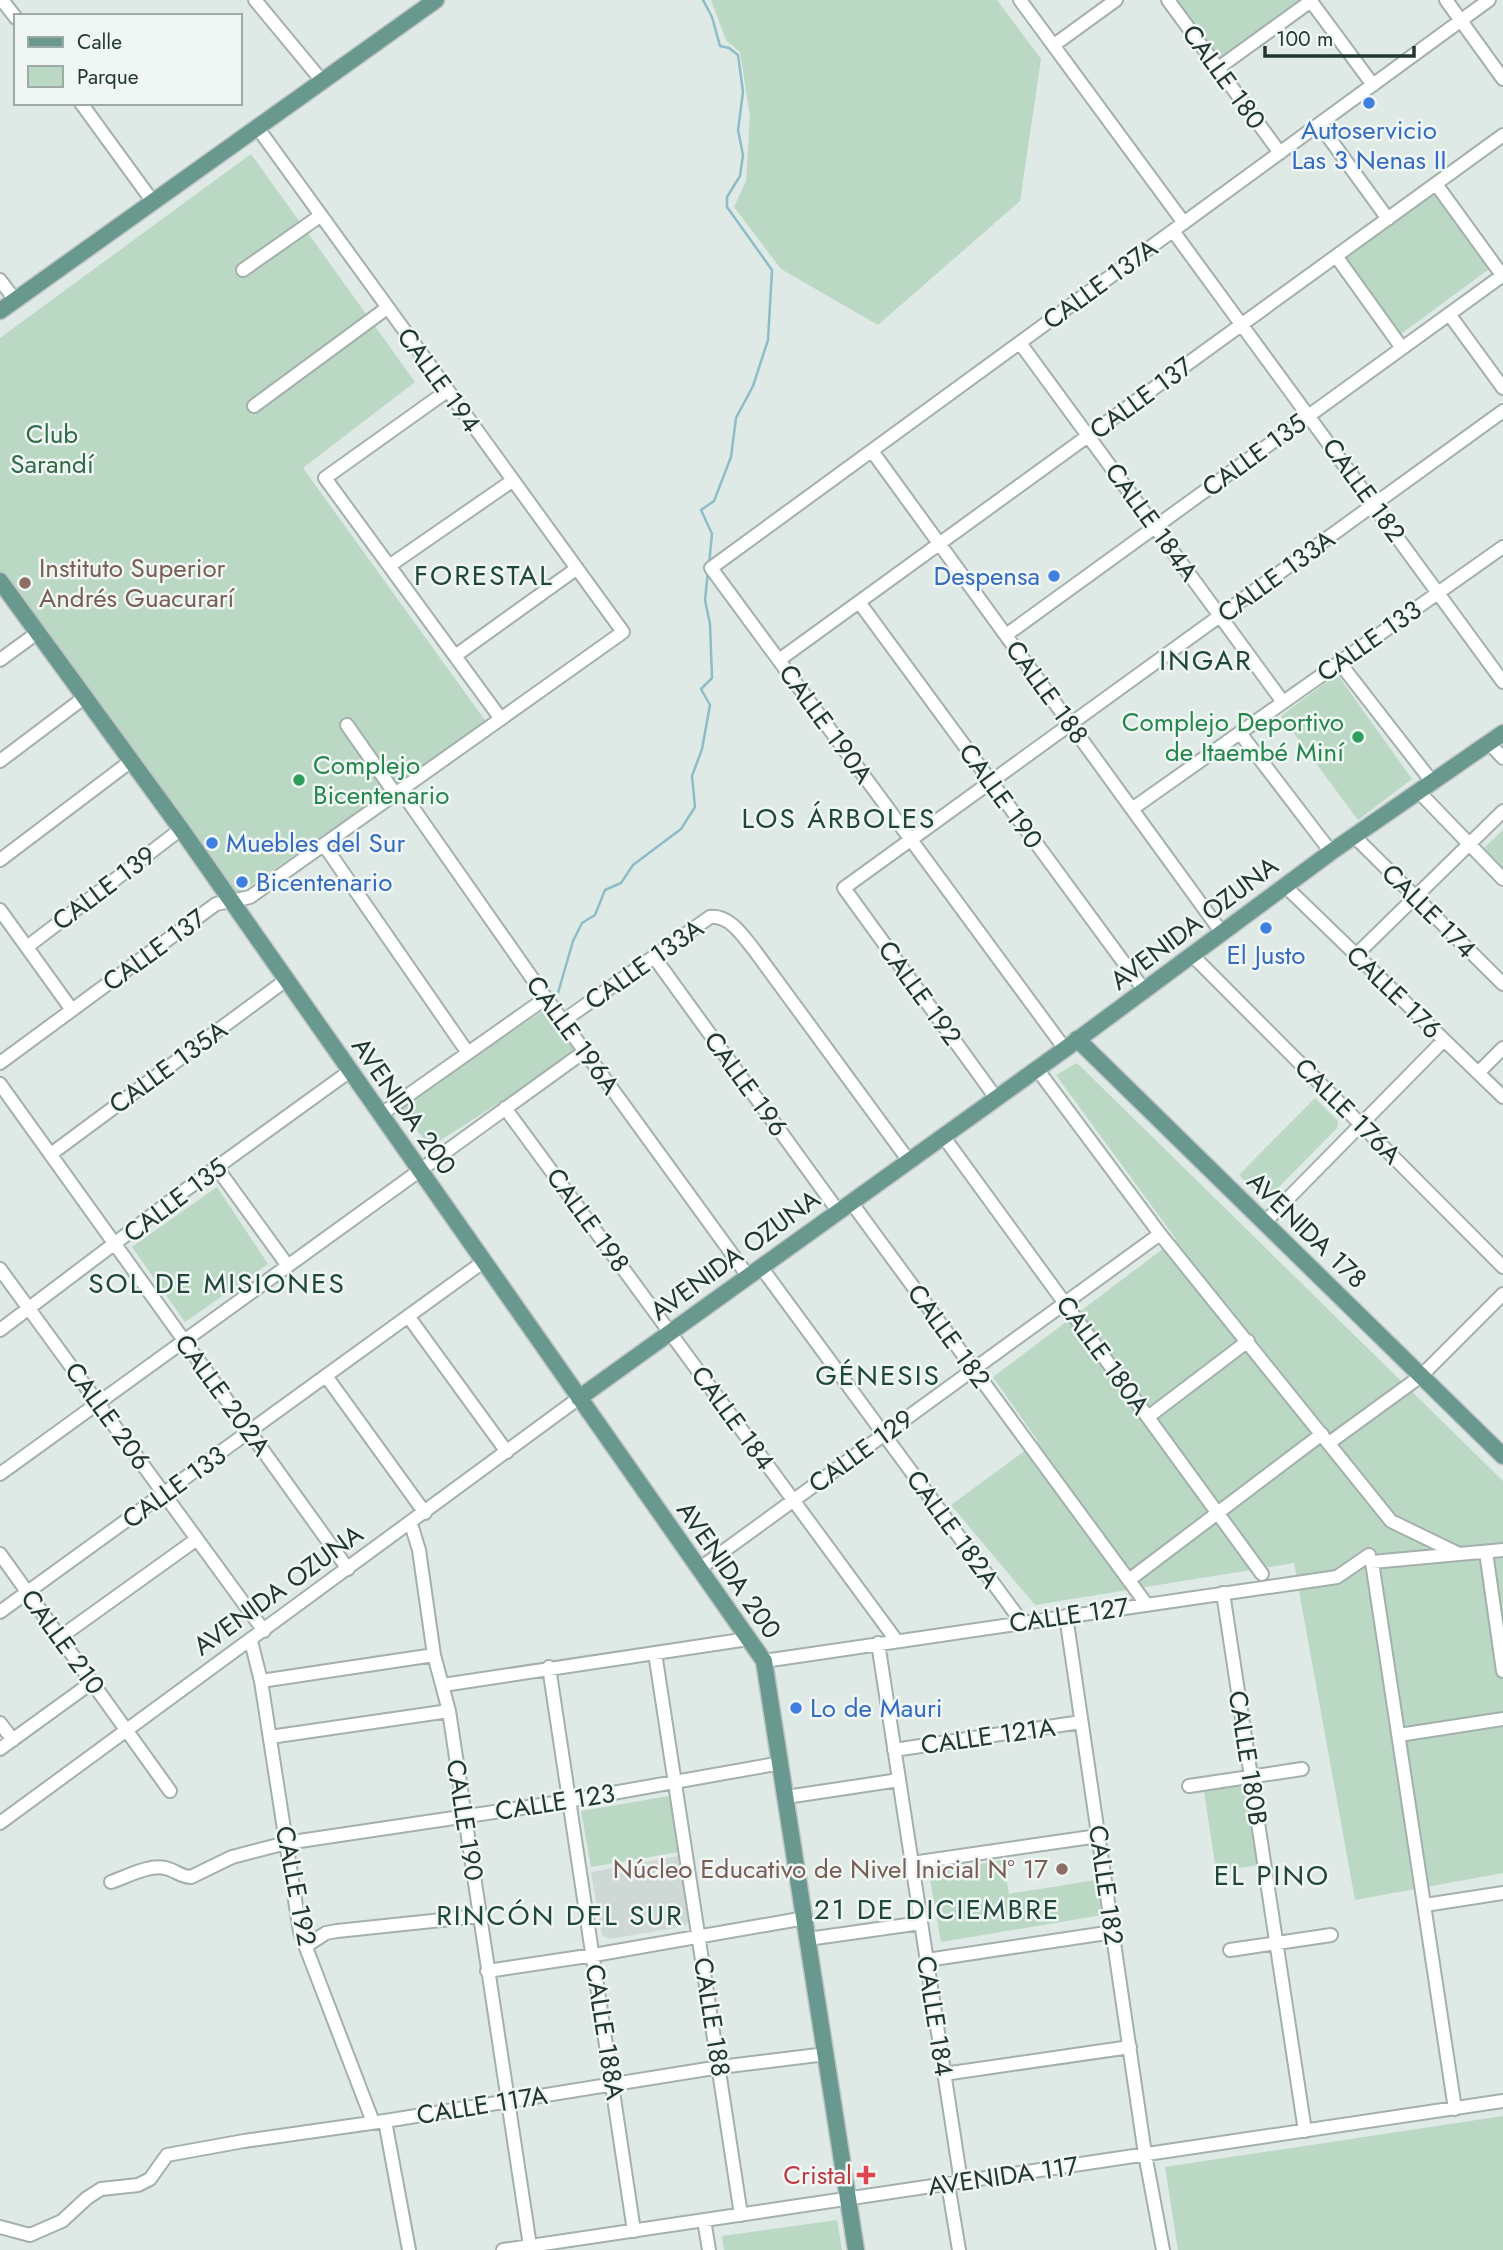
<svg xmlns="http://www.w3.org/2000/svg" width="1503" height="2250" font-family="Jost,sans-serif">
<rect width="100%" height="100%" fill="#dfe9e5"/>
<path fill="#ced8d4" d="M 678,1856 L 690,1920 L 685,1926 L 610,1939 L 602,1935 L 591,1872 Z"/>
<path fill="#bad8c3" d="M 711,0 L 997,0 L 1041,59 L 1020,201 L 878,325 L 781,269 L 734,207 L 746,181 L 750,116 L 740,52 L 726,40 Z
M 1175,0 L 1302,0 L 1218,61 Z
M 251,154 L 415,382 L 303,468 L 487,723 L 238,894 L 0,573 L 0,338 Z
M 1432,192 L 1489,269 L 1401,334 L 1344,257 Z
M 1337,674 L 1412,779 L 1358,820 L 1281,716 Z
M 1503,830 L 1503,868 L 1484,848 Z
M 547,1008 L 580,1051 L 430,1147 L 400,1108 Z
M 1077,1063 L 1503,1481 L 1503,1873 L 1355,1900 L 1294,1563 L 1035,1605 L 951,1505 L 1038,1441 L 993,1377 L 1176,1239 L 1056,1075 Z
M 1315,1098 L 1338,1121 L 1337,1128 L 1267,1199 L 1262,1197 L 1239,1175 Z
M 217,1187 L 268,1264 L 185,1322 L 132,1247 Z
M 1246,1784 L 1259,1865 L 1216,1871 L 1204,1791 Z
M 669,1796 L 679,1852 L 591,1867 L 581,1811 Z
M 1003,1860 L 1009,1894 L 1096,1880 L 1102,1915 L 941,1942 L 929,1873 Z
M 1503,2116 L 1503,2250 L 1178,2250 L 1165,2167 Z
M 837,2220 L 842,2250 L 724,2250 L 722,2236 Z"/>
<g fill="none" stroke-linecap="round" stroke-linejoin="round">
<path stroke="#8dbdc8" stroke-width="2.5" d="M 703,0 L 712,17 L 720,46 L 729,48 L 738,55 L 743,92 L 738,130 L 743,155 L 740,176 L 727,197 L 727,207 L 772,270 L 768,340 L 753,386 L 736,418 L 731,457 L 714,501 L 701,510 L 712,534 L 709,564
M 558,993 L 573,941 L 582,923 L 595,915 L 605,890 L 621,883 L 633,865 L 681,829 L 695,807 L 692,776 L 702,749 L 710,705 L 701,689 L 712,678 L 710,624 L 705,600 L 708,571"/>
<g stroke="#a3b0ac" stroke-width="16">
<path id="minor" d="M 2,0 L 16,18
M 255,0 L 322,81
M 1020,0 L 1184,223
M 1168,0 L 1280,153
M 1310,0 L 1373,85
M 1446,0 L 1503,79
M 1054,45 L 1116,0
M 1217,69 L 1311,1
M 81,103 L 153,202
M 1319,124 L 1388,219
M 1436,184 L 1502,275
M 1173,231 L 1503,682
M 1336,256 L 1402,348
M 243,270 L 320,216
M 0,280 L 15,300
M 1449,314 L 1503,388
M 1020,343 L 1283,702
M 447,391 L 325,478 L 501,719
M 254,406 L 387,308
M 872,451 L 1222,933
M 389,566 L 512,481
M 859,602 L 1144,990
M 1006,635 L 1503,275
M 455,656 L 576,569
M 0,660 L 37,633
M 779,660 L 1503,135
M 1339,662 L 1433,783
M 347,725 L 396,795
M 1240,733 L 1331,852
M 1489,743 L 1503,758
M 0,761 L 85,697
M 401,791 L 546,998 L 748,1276
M 1419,792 L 1503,879
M 1132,809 L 1503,547
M 1355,837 L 1503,984
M 324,845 L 468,1053
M 0,860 L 131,761
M 1285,886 L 1503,1097
M 0,910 L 72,1010
M 27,947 L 181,829
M 1192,955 L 1503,1267
M 1356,955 L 1503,811
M 654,957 L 838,1211
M 563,1021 L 710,917 C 730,915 743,936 755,951 L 909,1161
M 1065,1049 L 711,568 L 1489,0
M 0,1063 L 216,904 L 250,897 L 623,632 L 257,127
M 1037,1069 L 1160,1234 L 1391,1521 L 1459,1554
M 1478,1073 L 1503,1048
M 0,1084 L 348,1569
M 996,1098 L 844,888 L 1503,411
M 505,1108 L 896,1640
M 380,1115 L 546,998
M 943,1136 L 1262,1574
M 51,1154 L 286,980
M 217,1168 L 288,1266
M 851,1202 L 1147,1605
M 1264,1223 L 1444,1040
M 761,1267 L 1021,1621
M 0,1269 L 264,1631
M 408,1316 L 507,1452
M 0,1330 L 184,1191 L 350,1071
M 326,1376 L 425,1513
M 1148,1417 L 1248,1341
M 1329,1443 L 1421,1376 L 1503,1294
M 0,1474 L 585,1051
M 411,1524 L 419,1550 L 434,1655 L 449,1711 L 530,2246
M 1486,1552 L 1503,1671
M 0,1554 L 170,1791
M 699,1569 L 1160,1234
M 1129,1580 L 1322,1434
M 1223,1593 L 1305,2131
M 0,1612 L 483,1262
M 1066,1616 L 1145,2154 L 1163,2250
M 59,1638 L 197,1539
M 251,1641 L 261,1681 L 300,1932 L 373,2122
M 878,1643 L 961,2182
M 655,1653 L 741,2215
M 764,1661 L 1337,1577 L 1369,1555
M 549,1667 L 634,2231
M 261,1681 L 434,1655
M 443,1685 L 748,1639
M 0,1723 L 13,1740
M 1399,1735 L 1503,1719
M 270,1737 L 449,1711
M 0,1749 L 91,1683
M 894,1750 L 1081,1722
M 1189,1786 L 1302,1769
M 786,1797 L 899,1780
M 0,1823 L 579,1398
M 912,1863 L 1098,1836
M 111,1882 C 126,1877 150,1864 165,1868 C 175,1870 181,1877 191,1877 L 232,1857 L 286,1843 L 568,1801 L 781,1763
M 1425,1905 L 1503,1893
M 808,1939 L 921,1923
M 306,1946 L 326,1933 L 337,1931 L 480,1916
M 1230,1950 L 1331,1935
M 927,1960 L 1113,1932
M 487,1971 L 594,1955 L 805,1918
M 944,2074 L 1130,2047
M 1455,2109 L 1372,1562 L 1503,1550
M 385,2121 L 409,2250
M 948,2184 L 959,2250
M 704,2220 L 709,2250
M 0,2227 L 30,2235 L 62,2221 L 87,2198 L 101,2189 L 138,2185 L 150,2179 L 167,2155 L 244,2141 L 385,2121 L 720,2067 L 826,2054
M 503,2250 L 1503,2101"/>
</g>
<g stroke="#bdc3c2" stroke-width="19">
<path id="major" d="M 0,311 L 436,0
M 0,581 L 181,829 L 764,1661 L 856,2250
M 1077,1039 L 1503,1456
M 579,1398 L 1065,1049 L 1331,852 L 1503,733"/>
</g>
<use href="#minor" stroke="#fff" stroke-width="12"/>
<use href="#major" stroke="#69998e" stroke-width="16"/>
</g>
<g fill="#3f7fe0" stroke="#eff6f3" stroke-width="2.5">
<circle cx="1369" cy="103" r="7"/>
<circle cx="1054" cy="576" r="7"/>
<circle cx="212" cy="843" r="7"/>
<circle cx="242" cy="882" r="7"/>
<circle cx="1266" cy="928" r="7"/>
<circle cx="796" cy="1708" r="7"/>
</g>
<g fill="#8d6e63" stroke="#eff6f3" stroke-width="2.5">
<circle cx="25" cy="583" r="7"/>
<circle cx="1062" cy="1869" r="7"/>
</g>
<g fill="#2e9e5b" stroke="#eff6f3" stroke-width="2.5">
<circle cx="1358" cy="737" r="7"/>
<circle cx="299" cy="780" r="7"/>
</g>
<path fill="#e0444e" stroke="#eff6f3" stroke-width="2.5" d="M862.5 2164.5h7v7h7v7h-7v7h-7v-7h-7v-7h7z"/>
<g text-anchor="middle" stroke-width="5" stroke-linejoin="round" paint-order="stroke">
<g font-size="26" fill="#223732" stroke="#eff6f3">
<text transform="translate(1224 77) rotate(54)" y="9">CALLE 180</text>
<text transform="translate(1100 284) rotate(-36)" y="9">CALLE 137A</text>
<text transform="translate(439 380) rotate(54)" y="9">CALLE 194</text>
<text transform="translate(1141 398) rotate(-36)" y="9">CALLE 137</text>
<text transform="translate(1254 455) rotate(-36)" y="9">CALLE 135</text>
<text transform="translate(1364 490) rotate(54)" y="9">CALLE 182</text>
<text transform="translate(1152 522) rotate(54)" y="9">CALLE 184A</text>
<text transform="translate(1276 576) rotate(-36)" y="9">CALLE 133A</text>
<text transform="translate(1369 641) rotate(-35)" y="9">CALLE 133</text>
<text transform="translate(1047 692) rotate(54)" y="9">CALLE 188</text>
<text transform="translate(826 724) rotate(54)" y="9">CALLE 190A</text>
<text transform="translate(1001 796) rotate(54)" y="9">CALLE 190</text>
<text transform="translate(104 888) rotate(-37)" y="9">CALLE 139</text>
<text transform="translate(1429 911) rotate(45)" y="9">CALLE 174</text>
<text transform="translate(1194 923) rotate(-37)" y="9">AVENIDA OZUNA</text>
<text transform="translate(154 950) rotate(-36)" y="9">CALLE 137</text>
<text transform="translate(644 964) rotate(-35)" y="9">CALLE 133A</text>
<text transform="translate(1394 992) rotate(44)" y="9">CALLE 176</text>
<text transform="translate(920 993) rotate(54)" y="9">CALLE 192</text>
<text transform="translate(573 1035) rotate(54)" y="9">CALLE 196A</text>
<text transform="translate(168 1067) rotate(-36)" y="9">CALLE 135A</text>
<text transform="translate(746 1084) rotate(54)" y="9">CALLE 196</text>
<text transform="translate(404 1106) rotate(55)" y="9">AVENIDA 200</text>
<text transform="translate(1348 1111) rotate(45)" y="9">CALLE 176A</text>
<text transform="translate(175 1200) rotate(-37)" y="9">CALLE 135</text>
<text transform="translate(588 1220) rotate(54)" y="9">CALLE 198</text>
<text transform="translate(1307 1230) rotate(44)" y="9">AVENIDA 178</text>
<text transform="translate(735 1255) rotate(-36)" y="9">AVENIDA OZUNA</text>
<text transform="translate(949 1336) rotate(54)" y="9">CALLE 182</text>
<text transform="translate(1103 1355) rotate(54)" y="9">CALLE 180A</text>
<text transform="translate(223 1395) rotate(54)" y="9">CALLE 202A</text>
<text transform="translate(108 1416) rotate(54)" y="9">CALLE 206</text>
<text transform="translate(733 1418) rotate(54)" y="9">CALLE 184</text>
<text transform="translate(861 1451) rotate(-36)" y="9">CALLE 129</text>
<text transform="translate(174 1487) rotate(-36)" y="9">CALLE 133</text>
<text transform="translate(953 1529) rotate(54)" y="9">CALLE 182A</text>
<text transform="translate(729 1570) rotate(55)" y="9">AVENIDA 200</text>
<text transform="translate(278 1590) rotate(-36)" y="9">AVENIDA OZUNA</text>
<text transform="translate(1069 1615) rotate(-8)" y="9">CALLE 127</text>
<text transform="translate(63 1642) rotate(54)" y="9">CALLE 210</text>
<text transform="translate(988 1736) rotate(-8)" y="9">CALLE 121A</text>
<text transform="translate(1248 1758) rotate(81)" y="9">CALLE 180B</text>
<text transform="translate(555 1802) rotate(-9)" y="9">CALLE 123</text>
<text transform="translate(465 1820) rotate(81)" y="9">CALLE 190</text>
<text transform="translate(1106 1885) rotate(82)" y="9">CALLE 182</text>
<text transform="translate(296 1886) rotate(79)" y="9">CALLE 192</text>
<text transform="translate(935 2016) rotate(81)" y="9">CALLE 184</text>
<text transform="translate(712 2017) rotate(81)" y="9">CALLE 188</text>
<text transform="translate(605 2032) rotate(81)" y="9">CALLE 188A</text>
<text transform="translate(482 2105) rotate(-9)" y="9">CALLE 117A</text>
<text transform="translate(1003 2176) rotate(-8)" y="9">AVENIDA 117</text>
</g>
<g font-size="26" fill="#366cbe" stroke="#eff6f3" text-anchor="start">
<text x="1369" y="139" text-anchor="middle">Autoservicio<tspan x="1369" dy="30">Las 3 Nenas II</tspan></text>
<text x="1040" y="585" text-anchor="end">Despensa</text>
<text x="226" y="852">Muebles del Sur</text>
<text x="256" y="891">Bicentenario</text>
<text x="1266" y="964" text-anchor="middle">El Justo</text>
<text x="810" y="1717">Lo de Mauri</text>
</g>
<g font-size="26" fill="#316949" stroke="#eff6f3">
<text x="52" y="443">Club<tspan x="52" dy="30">Sarandí</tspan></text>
</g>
<g font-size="26" fill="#785e54" stroke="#eff6f3" text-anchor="start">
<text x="39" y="577">Instituto Superior<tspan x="39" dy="30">Andrés Guacurarí</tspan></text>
<text x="1048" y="1878" text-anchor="end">Núcleo Educativo de Nivel Inicial Nº 17</text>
</g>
<g font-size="26" fill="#27864d" stroke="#eff6f3" text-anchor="end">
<text x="1344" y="731">Complejo Deportivo<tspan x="1344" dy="30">de Itaembé Miní</tspan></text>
<text x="313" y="774" text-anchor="start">Complejo<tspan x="313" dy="30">Bicentenario</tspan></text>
</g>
<g font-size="26" fill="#be3a42" stroke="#eff6f3" text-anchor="end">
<text x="852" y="2184">Cristal</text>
</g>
<g font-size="28" letter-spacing="2" fill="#21463e" stroke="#eff6f3">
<text x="484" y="585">FORESTAL</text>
<text x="1206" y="670">INGAR</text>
<text x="839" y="828">LOS ÁRBOLES</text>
<text x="217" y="1293">SOL DE MISIONES</text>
<text x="878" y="1385">GÉNESIS</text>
<text x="1272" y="1885">EL PINO</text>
<text x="937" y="1919">21 DE DICIEMBRE</text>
<text x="560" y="1925">RINCÓN DEL SUR</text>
</g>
</g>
<rect x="14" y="14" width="228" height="91" fill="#eff6f3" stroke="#9daaa6" stroke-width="2"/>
<rect x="28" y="37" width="35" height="10" fill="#69998e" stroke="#9daaa6" stroke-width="2"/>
<text x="77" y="49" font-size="21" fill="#223732">Calle</text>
<rect x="28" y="66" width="35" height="21" fill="#bad8c3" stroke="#9daaa6" stroke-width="2"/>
<text x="77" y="84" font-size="21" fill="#223732">Parque</text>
<path d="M1265 46v10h149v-10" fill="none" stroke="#223732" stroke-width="3.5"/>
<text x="1276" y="46" font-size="21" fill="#223732" stroke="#eff6f3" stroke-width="5" paint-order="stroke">100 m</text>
</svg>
